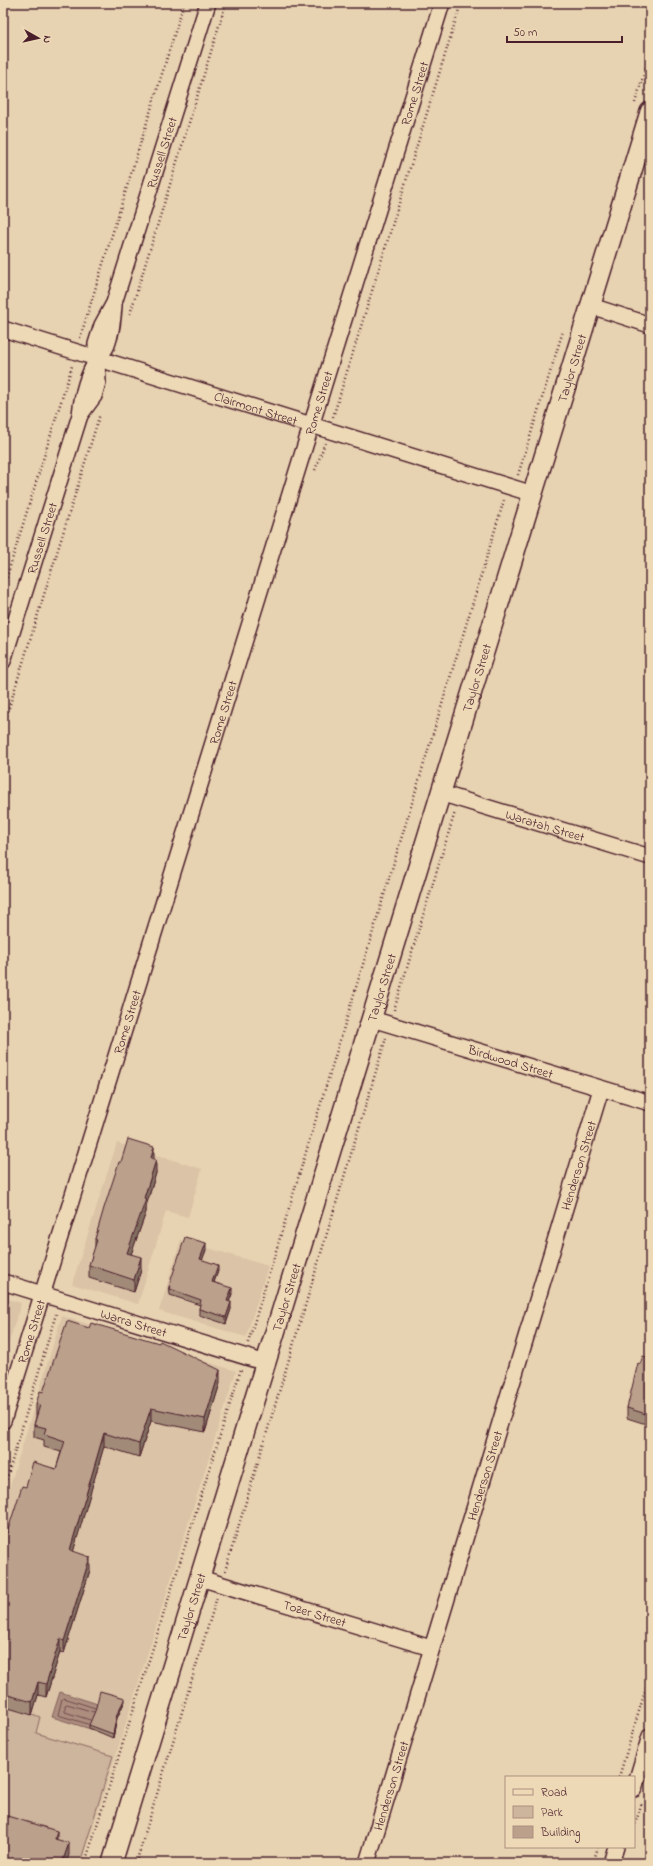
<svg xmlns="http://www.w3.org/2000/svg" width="653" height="1866" font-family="'Indie Flower',sans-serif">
<rect width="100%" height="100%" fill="#e7d2b1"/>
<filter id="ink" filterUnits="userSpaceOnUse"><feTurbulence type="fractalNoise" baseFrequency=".025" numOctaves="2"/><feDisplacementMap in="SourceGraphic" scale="8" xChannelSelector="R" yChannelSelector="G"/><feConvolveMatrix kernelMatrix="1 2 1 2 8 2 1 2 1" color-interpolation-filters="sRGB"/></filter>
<g filter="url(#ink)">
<path fill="#dac3a6" d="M 117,1143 L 202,1169 L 188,1217 L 166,1211 L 138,1304 L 72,1284 Z
M 181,1240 L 268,1266 L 246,1337 L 159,1311 Z
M 3,1298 L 21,1303 L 3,1361 Z
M 62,1316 L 236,1371 L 82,1863 L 3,1863 L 3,1509 Z"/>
<path fill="#cdb49c" stroke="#8c6a64" d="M 3,1691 L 32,1714 L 40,1717 L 36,1733 L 113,1756 L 80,1863 L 3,1863 Z"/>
<path fill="#ac8d7e" stroke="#85615d" d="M 60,1692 L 107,1707 L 100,1732 L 52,1717 Z"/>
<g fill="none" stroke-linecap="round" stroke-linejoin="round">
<path stroke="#714b4c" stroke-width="1" d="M 90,1720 L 65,1712 L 65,1705 L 67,1704 L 94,1712
M 88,1724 L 58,1715 L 62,1699 L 64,1698 L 95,1708"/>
<g stroke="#4a1f2b" stroke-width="18">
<g id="minor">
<path d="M 591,306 L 650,325"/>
<path id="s1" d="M 3,329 L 533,494"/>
<path id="s2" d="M 80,415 L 94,396 L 98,382 L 96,344 L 102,325 L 114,303 L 208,3"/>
<path id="s3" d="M 3,661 L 80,415 C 82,395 86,377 97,360 C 100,354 105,351 107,345 C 112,332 113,319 114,306"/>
<path id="s4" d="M 440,793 L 650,857"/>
<path id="s5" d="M 372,1019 L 650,1103"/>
<path id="s6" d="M 3,1282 L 266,1363"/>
<path id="s7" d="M 3,1421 L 442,3"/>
<path id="s8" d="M 200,1578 L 431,1648"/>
<path d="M 634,1789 L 650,1736"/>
<path id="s9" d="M 367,1863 L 601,1089"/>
<path d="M 611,1863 L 616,1847"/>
</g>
</g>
<g stroke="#4a1f2b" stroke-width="22">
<g id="tertiary">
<path id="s10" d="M 112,1863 L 650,112"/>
</g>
</g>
<path stroke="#4a1f2b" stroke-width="2.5" stroke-dasharray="1 3" stroke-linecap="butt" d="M 635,103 L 650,54
M 130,314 L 226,3
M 80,338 L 184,3
M 333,417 L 461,3
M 315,470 L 325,443
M 518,475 L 563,331
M 3,589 L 72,366
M 3,727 L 100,414
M 394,1010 L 455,812
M 248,1343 L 504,500
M 3,1491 L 56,1314
M 225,1571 L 386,1038
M 619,1777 L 650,1675
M 634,1828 L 642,1802
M 85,1863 L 241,1369
M 136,1863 L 217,1597
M 593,1863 L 598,1847"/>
<use href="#minor" stroke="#eed9b7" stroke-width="15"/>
<use href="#tertiary" stroke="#eed9b7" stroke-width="19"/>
</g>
<path fill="#a18a78" stroke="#4a1f2b" d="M 154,1159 L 156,1173 L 146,1206 L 146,1212 L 131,1254 L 141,1270 L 134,1292 L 89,1278 L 89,1265 L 95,1248 L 95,1239 L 121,1162 Z
M 206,1250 L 202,1260 L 218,1271 L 214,1282 L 232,1294 L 229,1302 L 231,1309 L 226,1324 L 199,1315 L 199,1309 L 200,1305 L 170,1295 L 169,1286 Z
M 650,1356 L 650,1419 L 649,1425 L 627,1418 L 627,1408 L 640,1364 L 649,1358 Z
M 220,1383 L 205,1432 L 151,1421 L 139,1457 L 104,1446 L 73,1551 L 90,1570 L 64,1653 L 60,1652 L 46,1697 L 38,1695 L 32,1715 L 5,1707 L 5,1708 L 3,1707 L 3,1538 L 7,1533 L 26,1487 L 56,1469 L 61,1452 L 44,1447 L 44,1440 L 34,1437 L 34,1425 L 36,1417 L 36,1404 L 43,1392 Z
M 125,1701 L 117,1718 L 113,1738 L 89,1728 L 89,1725 Z"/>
<path fill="#837062" stroke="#4a1f2b" d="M 154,1147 L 154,1160 L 151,1158 Z
M 156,1160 L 156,1173 L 146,1206 L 146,1212 L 127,1266 L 127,1253 Z
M 206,1243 L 206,1250 L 200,1266 L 200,1259 Z
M 141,1257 L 141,1270 L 134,1292 L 134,1280 Z
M 218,1265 L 218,1271 L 212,1288 L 212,1282 Z
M 232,1288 L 232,1294 L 227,1307 L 227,1301 Z
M 8,1292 L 8,1302 L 3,1318 L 3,1308 Z
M 231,1302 L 231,1309 L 226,1324 L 226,1317 Z
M 220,1370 L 220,1383 L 205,1432 L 205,1419 Z
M 151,1408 L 151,1421 L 139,1457 L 139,1444 Z
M 650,1409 L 650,1419 L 649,1425 L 649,1415 Z
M 104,1433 L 104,1446 L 70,1563 L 70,1550 Z
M 90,1557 L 90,1570 L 64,1653 L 64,1641 Z
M 60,1639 L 60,1652 L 46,1697 L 46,1684 Z
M 38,1682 L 38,1695 L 32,1715 L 32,1702 Z
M 125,1698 L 125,1701 L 117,1718 L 113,1738 L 113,1734 L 117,1714 Z
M 57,1831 L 57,1843 L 55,1839 Z
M 69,1843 L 69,1855 L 66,1863 L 62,1863 Z"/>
<path fill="#bba08c" stroke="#4a1f2b" d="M 128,1139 L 154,1147 L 151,1158 L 156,1160 L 144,1198 L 146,1199 L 127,1253 L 141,1257 L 134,1280 L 89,1265 L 97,1240 L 95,1239 L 104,1208 L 119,1162 L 121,1162 Z
M 185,1237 L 206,1243 L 200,1259 L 218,1265 L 212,1282 L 232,1288 L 227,1301 L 231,1302 L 226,1317 L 199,1309 L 201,1300 L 170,1289 L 171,1286 L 169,1286 Z
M 3,1290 L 8,1292 L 3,1308 Z
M 67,1321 L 89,1328 L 91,1323 L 159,1343 L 160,1341 L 220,1370 L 205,1419 L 151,1408 L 139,1444 L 104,1433 L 70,1550 L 90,1557 L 64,1641 L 60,1639 L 46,1684 L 38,1682 L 32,1702 L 5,1694 L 5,1695 L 3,1695 L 3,1538 L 5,1532 L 7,1533 L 22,1486 L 26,1487 L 33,1462 L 56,1469 L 65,1441 L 44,1434 L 46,1428 L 34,1425 L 40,1405 L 36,1404 L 40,1391 L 43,1392 Z
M 643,1356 L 649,1358 L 650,1356 L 650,1410 L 649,1415 L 627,1408 L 638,1363 L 640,1364 Z
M 100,1691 L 125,1698 L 117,1714 L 113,1734 L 89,1725 L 95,1711 Z
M 4,1815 L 57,1831 L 55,1839 L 69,1843 L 62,1863 L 3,1863 L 3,1819 Z"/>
</g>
<g text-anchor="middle" stroke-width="3.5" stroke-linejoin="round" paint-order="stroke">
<g font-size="13" fill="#4a1f2b" stroke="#eed9b7">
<text dy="5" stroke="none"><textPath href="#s7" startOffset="1390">Rome Street</textPath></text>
<text dy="5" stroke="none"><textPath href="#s2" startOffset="279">Russell Street</textPath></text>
<text dy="5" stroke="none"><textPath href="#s10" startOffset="1564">Taylor Street</textPath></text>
<text dy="5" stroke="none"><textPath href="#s7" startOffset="1066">Rome Street</textPath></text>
<text dy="5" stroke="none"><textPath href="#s1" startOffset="265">Clairmont Street</textPath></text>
<text dy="5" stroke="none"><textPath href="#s3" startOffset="129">Russell Street</textPath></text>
<text dy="5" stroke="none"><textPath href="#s10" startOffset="1240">Taylor Street</textPath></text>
<text dy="5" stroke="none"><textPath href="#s7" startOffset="742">Rome Street</textPath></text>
<text dy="5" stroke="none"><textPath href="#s4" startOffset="110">Waratah Street</textPath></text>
<text dy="5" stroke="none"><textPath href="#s10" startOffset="916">Taylor Street</textPath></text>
<text dy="5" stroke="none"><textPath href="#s7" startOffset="418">Rome Street</textPath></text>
<text dy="5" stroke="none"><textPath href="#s5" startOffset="145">Birdwood Street</textPath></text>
<text dy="5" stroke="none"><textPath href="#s9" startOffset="729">Henderson Street</textPath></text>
<text dy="5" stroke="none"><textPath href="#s10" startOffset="592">Taylor Street</textPath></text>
<text dy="5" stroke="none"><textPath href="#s6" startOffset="137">Warra Street</textPath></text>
<text dy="5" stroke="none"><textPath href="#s7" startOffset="94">Rome Street</textPath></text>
<text dy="5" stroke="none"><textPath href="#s9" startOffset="405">Henderson Street</textPath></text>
<text dy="5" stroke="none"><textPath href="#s10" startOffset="268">Taylor Street</textPath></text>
<text dy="5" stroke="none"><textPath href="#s8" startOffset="120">Tozer Street</textPath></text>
<text dy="5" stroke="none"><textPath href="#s9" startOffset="81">Henderson Street</textPath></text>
</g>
</g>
<rect width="653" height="1866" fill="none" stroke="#eed9b7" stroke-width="16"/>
<rect x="8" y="8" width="637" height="1850" fill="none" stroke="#4a1f2b" stroke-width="1.5" filter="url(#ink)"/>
<rect x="505" y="1776" width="130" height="72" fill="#eed9b7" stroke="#ac8f7f"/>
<rect x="513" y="1789" width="20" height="6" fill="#eed9b7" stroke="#ac8f7f"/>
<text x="541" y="1796" font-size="12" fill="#4a1f2b">Road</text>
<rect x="513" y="1806" width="20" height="12" fill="#cdb49c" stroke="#ac8f7f"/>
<text x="541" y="1816" font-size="12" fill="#4a1f2b">Park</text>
<rect x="513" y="1826" width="20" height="12" fill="#bba08c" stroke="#ac8f7f"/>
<text x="541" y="1836" font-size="12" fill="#4a1f2b">Building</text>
<g transform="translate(38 38) rotate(98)" stroke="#eed9b7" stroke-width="3" paint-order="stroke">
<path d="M0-3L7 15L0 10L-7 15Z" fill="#4a1f2b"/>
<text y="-6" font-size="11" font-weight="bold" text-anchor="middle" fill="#4a1f2b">N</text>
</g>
<path d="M507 36v6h115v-6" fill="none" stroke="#4a1f2b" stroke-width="2"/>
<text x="513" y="36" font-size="12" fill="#4a1f2b" stroke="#eed9b7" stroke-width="3" paint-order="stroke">50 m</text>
</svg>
